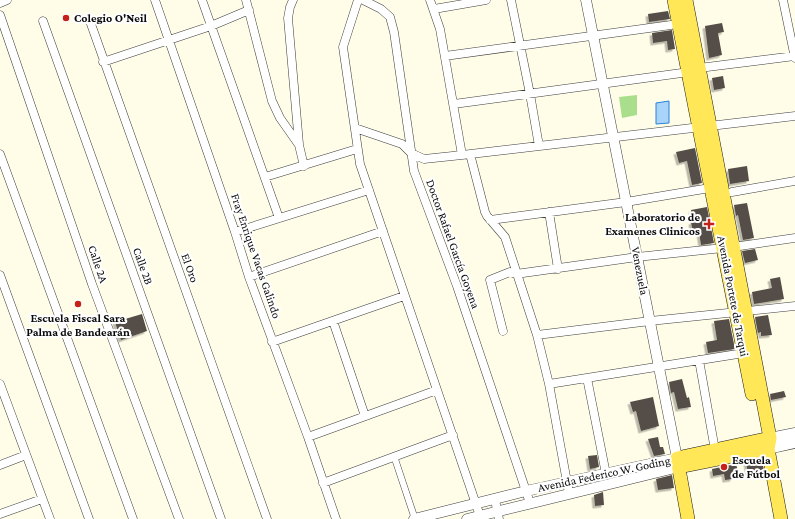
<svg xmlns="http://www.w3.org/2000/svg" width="795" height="519" font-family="'Crimson Pro',serif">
<defs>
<filter id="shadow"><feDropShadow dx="-2.5" dy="2.5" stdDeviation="0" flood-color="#0004"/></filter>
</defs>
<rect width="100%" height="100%" fill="#fffde8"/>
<path fill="#a9de8d" d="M 637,95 L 637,115 L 622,118 L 619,97 Z"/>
<path fill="#a8d4fb" stroke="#2a81d7" d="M 669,101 L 669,123 L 656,124 L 656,103 Z"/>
<path fill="#544d46" filter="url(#shadow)" d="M 668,11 L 670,19 L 649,22 L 648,14 Z
M 722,23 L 724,32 L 718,33 L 722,55 L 709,58 L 705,26 Z
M 672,30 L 675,49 L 668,50 L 667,41 L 653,43 L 652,33 Z
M 723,76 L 725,88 L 714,90 L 712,78 Z
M 695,148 L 702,183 L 692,185 L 687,161 L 679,163 L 676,152 Z
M 747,166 L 749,181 L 730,184 L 728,169 Z
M 747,203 L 754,238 L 743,240 L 738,215 L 736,216 L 734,205 Z
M 707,207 L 714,243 L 701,245 L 699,232 L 693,233 L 691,222 L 693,222 L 691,210 Z
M 755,249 L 758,260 L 745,263 L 742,251 Z
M 780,277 L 784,299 L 754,304 L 752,292 L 772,288 L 770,279 Z
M 142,314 L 147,331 L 121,340 L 115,322 Z
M 768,315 L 772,335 L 761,336 L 761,332 L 758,333 L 755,317 Z
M 729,319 L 735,349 L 708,353 L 706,342 L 717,340 L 714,321 Z
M 682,379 L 687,398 L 689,397 L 691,407 L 678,409 L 674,392 L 671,393 L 669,382 Z
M 784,391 L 786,397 L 771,400 L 770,394 Z
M 653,397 L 659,426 L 641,431 L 636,411 L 633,412 L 630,402 Z
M 658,437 L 660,447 L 663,447 L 665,454 L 654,456 L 648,439 Z
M 597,455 L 599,467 L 590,469 L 588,456 Z
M 762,458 L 764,471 L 748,474 L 746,462 Z
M 736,464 L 739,475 L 732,476 L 733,479 L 725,480 L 724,474 L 713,476 L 712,469 Z
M 672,475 L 674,488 L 658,490 L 656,479 Z
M 603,492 L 604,505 L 595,506 L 594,495 Z"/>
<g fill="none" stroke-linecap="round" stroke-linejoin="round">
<g stroke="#3d3d3d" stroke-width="7">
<path id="pedestrian" d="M 394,456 L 415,519"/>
</g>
<g stroke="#3d3d3d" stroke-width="9">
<path id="minor" d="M 155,0 L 235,232 L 249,277 L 308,437 L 336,519
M 202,0 L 279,218
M 246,0 L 272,101 L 280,118 L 299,145 L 304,166
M 293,0 L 290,7 L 288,18 L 299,144
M 358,0 L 343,47 L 360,164 L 480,516
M 363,0 L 381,9 L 390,17 L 394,32 L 414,171 L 457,286 L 530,503
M 430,0 L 440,29 L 462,155
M 511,0 L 530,94 L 539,146
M 783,0 L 795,58
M 0,3 L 7,0
M 434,9 L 486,0
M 0,15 L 92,284 L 179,519
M 43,21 L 221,519
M 91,24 L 267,519
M 445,56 L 671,25
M 103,62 L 211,26 L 249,10
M 699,68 L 795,56
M 454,104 L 689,72
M 355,128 L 402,144 L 411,153 L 424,159 L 462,155 L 795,116
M 0,154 L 133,519
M 470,154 L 485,212 L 487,216 L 505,237 L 537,335 L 549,384 L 569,493
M 265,177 L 357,149
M 732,192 L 795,181
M 549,212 L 558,269
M 490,220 L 626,202 L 704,189
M 235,232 L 369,190
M 733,247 L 795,238
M 0,275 L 89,519
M 249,277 L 383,231
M 333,321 L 365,416
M 503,331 L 490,280 L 510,272 L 516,274 L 637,257 L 723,248
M 537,335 L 650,321 L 795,306
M 272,342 L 404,296
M 699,360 L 715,450
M 587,378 L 606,474
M 0,384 L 50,519
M 549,384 L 744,353
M 308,437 L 437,390
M 0,465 L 26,455
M 323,483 L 453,435
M 495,500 L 499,519
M 0,514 L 42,499"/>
</g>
<g stroke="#3d3d3d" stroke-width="11">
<path id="tertiary" d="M 770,438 L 795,433
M 768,449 L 795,443
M 414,519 L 526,491 L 677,458 L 586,0
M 467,519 L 679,467"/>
</g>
<g stroke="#1b1b1b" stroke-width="14">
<path id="primary" d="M 674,0 L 695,108 L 752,394
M 686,0 L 770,438 L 768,449 L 781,519
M 679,467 L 768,449
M 688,519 L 677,458 L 770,438"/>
</g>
<use href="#pedestrian" stroke="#fff" stroke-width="6"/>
<use href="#minor" stroke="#fff" stroke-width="8"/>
<use href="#tertiary" stroke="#fff" stroke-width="10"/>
<use href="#primary" stroke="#ffe758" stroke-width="13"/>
</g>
<g fill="#c42219" stroke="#fff" stroke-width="1.5">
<circle cx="66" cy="18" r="4"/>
<path d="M707 218h4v4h4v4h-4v4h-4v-4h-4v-4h4z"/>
<circle cx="78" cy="304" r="4"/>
<circle cx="724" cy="467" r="4"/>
</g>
<g text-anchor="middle" stroke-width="4" stroke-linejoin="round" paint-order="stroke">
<g font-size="12" font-weight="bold" fill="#0a0a0a" stroke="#fff" text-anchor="start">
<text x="74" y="22">Colegio O'Neil</text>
<text x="700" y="221" text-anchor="end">Laboratorio de<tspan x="700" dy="14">Examenes Clinicos</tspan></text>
<text x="78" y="322" text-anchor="middle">Escuela Fiscal Sara<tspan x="78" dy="14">Palma de Bandearán</tspan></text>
<text x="732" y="464">Escuela<tspan x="732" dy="14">de Fútbol</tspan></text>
</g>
<g font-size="12" fill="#0a0a0a" stroke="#fff">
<text transform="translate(453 244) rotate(70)" y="4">Doctor Rafael García Goyena</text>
<text transform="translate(256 256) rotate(71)" y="4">Fray Enrique Vacas Galindo</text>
<text transform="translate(98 264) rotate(71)" y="4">Calle 2A</text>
<text transform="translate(143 266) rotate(70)" y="4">Calle 2B</text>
<text transform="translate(190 268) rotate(70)" y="4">El Oro</text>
<text transform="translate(640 271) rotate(79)" y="4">Venezuela</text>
<text transform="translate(733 296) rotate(79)" y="4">Avenida Portete de Tarqui</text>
<text transform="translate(604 474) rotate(-12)" y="4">Avenida Federico W. Goding</text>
</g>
</g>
</svg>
